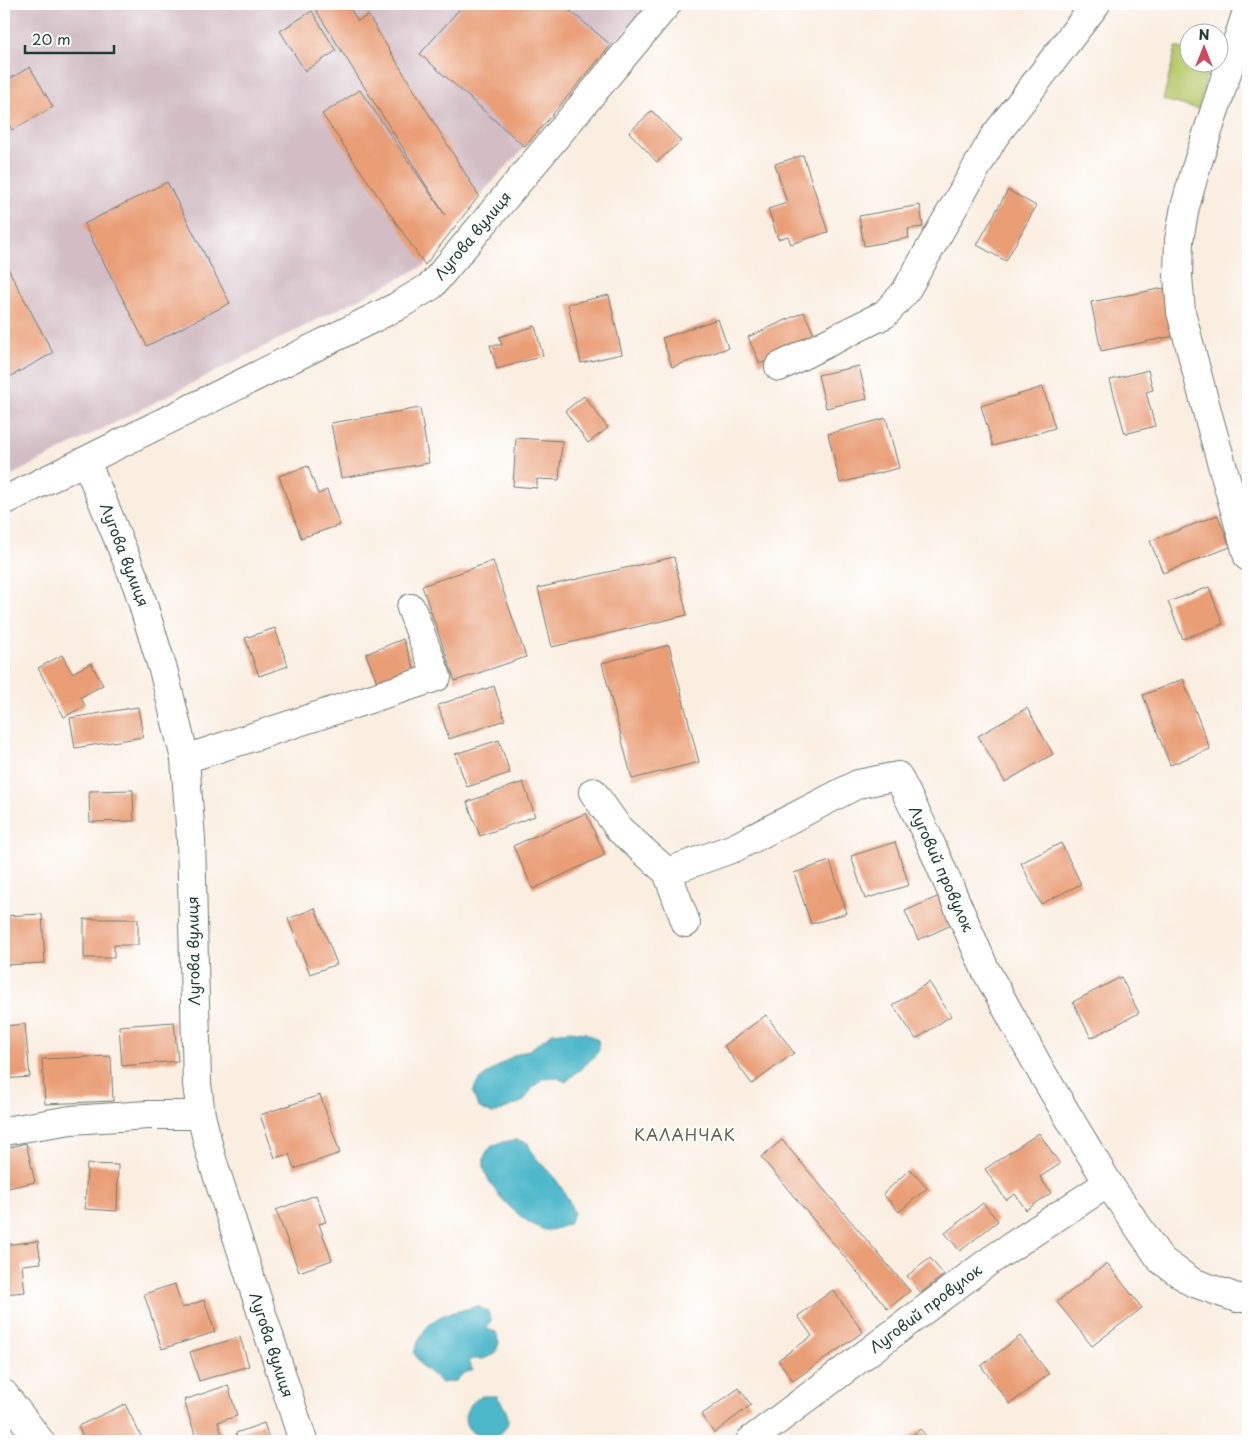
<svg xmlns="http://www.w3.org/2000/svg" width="1252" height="1445" font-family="'Playpen Sans',sans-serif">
<rect width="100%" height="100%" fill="#fff"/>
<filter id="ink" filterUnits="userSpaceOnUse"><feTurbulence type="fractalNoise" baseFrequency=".02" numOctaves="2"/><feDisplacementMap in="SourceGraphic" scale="10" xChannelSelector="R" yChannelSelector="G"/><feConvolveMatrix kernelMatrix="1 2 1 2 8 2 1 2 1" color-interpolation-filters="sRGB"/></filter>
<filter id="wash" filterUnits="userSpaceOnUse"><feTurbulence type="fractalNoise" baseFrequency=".0096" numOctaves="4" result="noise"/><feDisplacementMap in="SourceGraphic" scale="20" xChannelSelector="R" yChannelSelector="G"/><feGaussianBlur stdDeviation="1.12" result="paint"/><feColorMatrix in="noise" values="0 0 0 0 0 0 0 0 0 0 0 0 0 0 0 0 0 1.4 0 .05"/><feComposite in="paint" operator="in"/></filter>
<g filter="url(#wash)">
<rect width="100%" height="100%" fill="#faeee1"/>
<path fill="#d2bdc5" d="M 4,4 L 653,4 L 611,45 L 525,147 L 479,196 L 425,265 L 4,479 Z"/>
<path fill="#b8c769" stroke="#6c824e" d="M 1176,47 L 1189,51 L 1190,62 L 1210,63 L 1198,109 L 1163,100 Z"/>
<path fill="#4db8ca" stroke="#367a7f" d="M 570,1031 L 586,1033 L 598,1040 L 599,1050 C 590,1063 577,1071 566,1082 L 558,1078 L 543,1079 L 533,1087 L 524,1101 L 492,1114 L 478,1107 L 473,1093 L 476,1084 L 487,1074 L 513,1056 L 531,1049 L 541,1041 L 553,1033 Z
M 517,1140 L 528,1143 C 533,1159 546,1167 557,1181 C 564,1191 569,1201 574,1213 L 569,1224 C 562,1226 553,1231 546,1230 C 523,1226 463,1170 491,1147 C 498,1142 508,1141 517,1140 Z
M 476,1306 L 488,1311 L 491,1320 L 487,1329 L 496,1332 L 499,1343 L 495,1354 L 483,1359 L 472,1359 L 468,1362 L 473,1370 L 464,1373 L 456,1381 L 442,1383 L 422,1366 L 414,1353 C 418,1340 425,1325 438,1318 C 449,1311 465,1311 476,1306 Z
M 482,1396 L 497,1396 C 511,1416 515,1428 489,1440 C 484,1437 477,1436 473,1433 C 457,1420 468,1403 482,1396 Z"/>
<g id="blocks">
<path fill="#e99e76" d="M 312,4 L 347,4 L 358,21 L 368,15 L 479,196 L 425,265 L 322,114 L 360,90 L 445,215 Z
M 464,4 L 562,4 L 611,45 L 525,147 L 420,54 Z
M 312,11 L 336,51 L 305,71 L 280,31 Z
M 30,67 L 53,107 L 12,130 L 4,116 L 4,82 Z
M 652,111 L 681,141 L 657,162 L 629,132 Z
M 803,155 L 828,232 L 791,244 L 788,236 L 778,239 L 768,209 L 787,203 L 775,164 Z
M 167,182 L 230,303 L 147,346 L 84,224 Z
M 1008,190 L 1036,206 L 1006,261 L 977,245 Z
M 920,205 L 923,227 L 908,229 L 909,238 L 864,246 L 859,216 Z
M 4,261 L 53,353 L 4,380 Z
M 1164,288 L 1174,336 L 1101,351 L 1091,302 Z
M 609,295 L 622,354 L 581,363 L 568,304 Z
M 804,312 L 816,339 L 760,364 L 748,337 Z
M 718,319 L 728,348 L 672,367 L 662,338 Z
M 535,326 L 543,356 L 497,369 L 490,345 L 502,345 L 499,337 Z
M 859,366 L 867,399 L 826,408 L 818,375 Z
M 1148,370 L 1153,390 L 1146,392 L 1155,426 L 1125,434 L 1110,380 Z
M 1043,387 L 1055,428 L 993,446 L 981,406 Z
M 584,396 L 608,428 L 588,443 L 565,411 Z
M 420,408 L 429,463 L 341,478 L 331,423 Z
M 886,418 L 899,468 L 840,483 L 828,434 Z
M 516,438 L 562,441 L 559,480 L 537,479 L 537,488 L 513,486 Z
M 308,466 L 318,494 L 327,490 L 340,525 L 301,538 L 279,476 Z
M 1218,515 L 1230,547 L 1163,573 L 1150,541 Z
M 674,557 L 687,615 L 552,647 L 538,588 Z
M 493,561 L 526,657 L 455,681 L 422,586 Z
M 1209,587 L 1223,624 L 1183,639 L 1168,602 Z
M 275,628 L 288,666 L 259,676 L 245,638 Z
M 403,639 L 416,673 L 379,687 L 366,654 Z
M 669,645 L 699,762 L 632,779 L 602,663 Z
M 62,655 L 72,673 L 91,663 L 103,685 L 81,697 L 85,706 L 64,717 L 38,668 Z
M 1183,679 L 1210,749 L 1170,765 L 1143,695 Z
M 494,686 L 505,720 L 449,739 L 438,705 Z
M 138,707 L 143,737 L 75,748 L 70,718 Z
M 1027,708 L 1053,754 L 1005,782 L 978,736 Z
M 499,740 L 510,773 L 467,787 L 455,754 Z
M 523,782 L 535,816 L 480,836 L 467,802 Z
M 133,790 L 134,821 L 90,822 L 89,791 Z
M 586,813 L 605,855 L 533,889 L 513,846 Z
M 895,842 L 909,885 L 865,899 L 851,856 Z
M 1061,843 L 1081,884 L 1041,904 L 1021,863 Z
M 830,861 L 847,913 L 811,924 L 794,873 Z
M 944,894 L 956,923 L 918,940 L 905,911 Z
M 315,908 L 337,964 L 310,974 L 288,919 Z
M 42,914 L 45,963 L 4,965 L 4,916 Z
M 84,919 L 138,919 L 138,945 L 114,945 L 114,958 L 84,958 Z
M 1121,977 L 1139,1013 L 1091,1038 L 1073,1002 Z
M 929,982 L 951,1016 L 916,1039 L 893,1005 Z
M 766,1015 L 794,1053 L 752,1084 L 724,1046 Z
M 174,1022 L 178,1061 L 122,1066 L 119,1026 Z
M 25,1024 L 30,1077 L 4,1079 L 4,1026 Z
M 111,1056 L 113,1101 L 45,1104 L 42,1059 Z
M 320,1095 L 340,1153 L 294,1169 L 289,1154 L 275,1158 L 260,1115 Z
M 1039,1133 L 1060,1164 L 1040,1177 L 1051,1193 L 1026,1210 L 1015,1194 L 1006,1200 L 985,1169 Z
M 782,1140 L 910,1291 L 888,1309 L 761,1157 Z
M 26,1143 L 35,1182 L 4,1189 L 4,1149 Z
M 87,1164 L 118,1165 L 117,1211 L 85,1209 Z
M 910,1169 L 927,1188 L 899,1212 L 883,1194 Z
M 316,1195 L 326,1222 L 319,1224 L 332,1260 L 299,1272 L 276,1210 Z
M 983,1203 L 998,1221 L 960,1251 L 945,1233 Z
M 38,1241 L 41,1263 L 22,1265 L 25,1292 L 4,1294 L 4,1245 Z
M 930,1258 L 944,1275 L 921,1293 L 907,1276 Z
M 1107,1263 L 1142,1308 L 1092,1346 L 1057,1302 Z
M 175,1284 L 182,1308 L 204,1300 L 215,1332 L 162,1349 L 144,1294 Z
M 833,1290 L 863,1332 L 793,1381 L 778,1360 L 812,1336 L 798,1316 Z
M 1020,1336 L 1049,1374 L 1010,1404 L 981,1366 Z
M 240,1337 L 249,1366 L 199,1381 L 190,1352 Z
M 228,1385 L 237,1416 L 218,1422 L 224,1441 L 197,1441 L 184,1400 Z
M 739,1388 L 751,1405 L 714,1433 L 701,1415 Z
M 125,1404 L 143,1440 L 85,1441 L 78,1426 Z
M 264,1423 L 270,1441 L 239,1441 L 236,1433 Z
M 920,1429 L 931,1441 L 905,1441 Z"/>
</g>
</g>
<g filter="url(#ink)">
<use href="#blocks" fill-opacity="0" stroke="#6c7b71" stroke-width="1"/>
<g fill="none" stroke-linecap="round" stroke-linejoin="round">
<g stroke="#6c7b71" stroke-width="30">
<path id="minor" d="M 1248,8 L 1196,168 L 1185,207 L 1179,240 L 1178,276 L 1181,312 L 1208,415 L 1248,557
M 779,367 L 885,314 L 905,292 L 994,137 L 1096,4
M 86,461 L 137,585 L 164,673 L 185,759 L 191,839 L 197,1084 L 201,1115 L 211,1156 L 303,1441
M 4,501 L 396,307 L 431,286 L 667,4
M 185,759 L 437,677 L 411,608
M 593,792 L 619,829 L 667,872 L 686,923
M 667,872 L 734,848 L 858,784 L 898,776 L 927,835 L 985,969 L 1041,1071 L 1108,1183 L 1161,1260 L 1192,1282 L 1237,1298 L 1248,1298
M 4,1131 L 71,1120 L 148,1115 L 201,1115
M 4,1394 L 40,1441
M 750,1441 L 988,1262 L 1108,1183"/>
</g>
<use href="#minor" stroke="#fff" stroke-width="28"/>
</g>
</g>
<g text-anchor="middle" stroke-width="4" stroke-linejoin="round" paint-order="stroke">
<g font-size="15" fill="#1f3d34" stroke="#fff">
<text transform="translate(473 236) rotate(-50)" y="5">Лугова вулиця</text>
<text transform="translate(124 555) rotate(69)" y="5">Лугова вулиця</text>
<text transform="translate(941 869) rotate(66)" y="5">Луговий провулок</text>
<text transform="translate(194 951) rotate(-91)" y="5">Лугова вулиця</text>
<text transform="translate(926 1309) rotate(-37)" y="5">Луговий провулок</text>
<text transform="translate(271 1345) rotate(72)" y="5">Лугова вулиця</text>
</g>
<g font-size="16" letter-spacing="1" fill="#665f4b" stroke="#fff">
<text x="685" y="1141">КАЛАНЧАК</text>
</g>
</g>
<rect width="1252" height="1445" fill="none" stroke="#fff" stroke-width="20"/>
<g transform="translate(1204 48)"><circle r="24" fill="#ffffff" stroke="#a5b1ae"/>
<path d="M0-4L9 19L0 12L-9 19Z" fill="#d1495b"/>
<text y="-8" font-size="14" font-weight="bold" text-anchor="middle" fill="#1f3d34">N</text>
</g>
<path d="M25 45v8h89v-8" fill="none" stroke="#1f3d34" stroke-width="2.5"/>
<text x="32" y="45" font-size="15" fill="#1f3d34" stroke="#ffffff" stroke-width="4" paint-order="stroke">20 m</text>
</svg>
